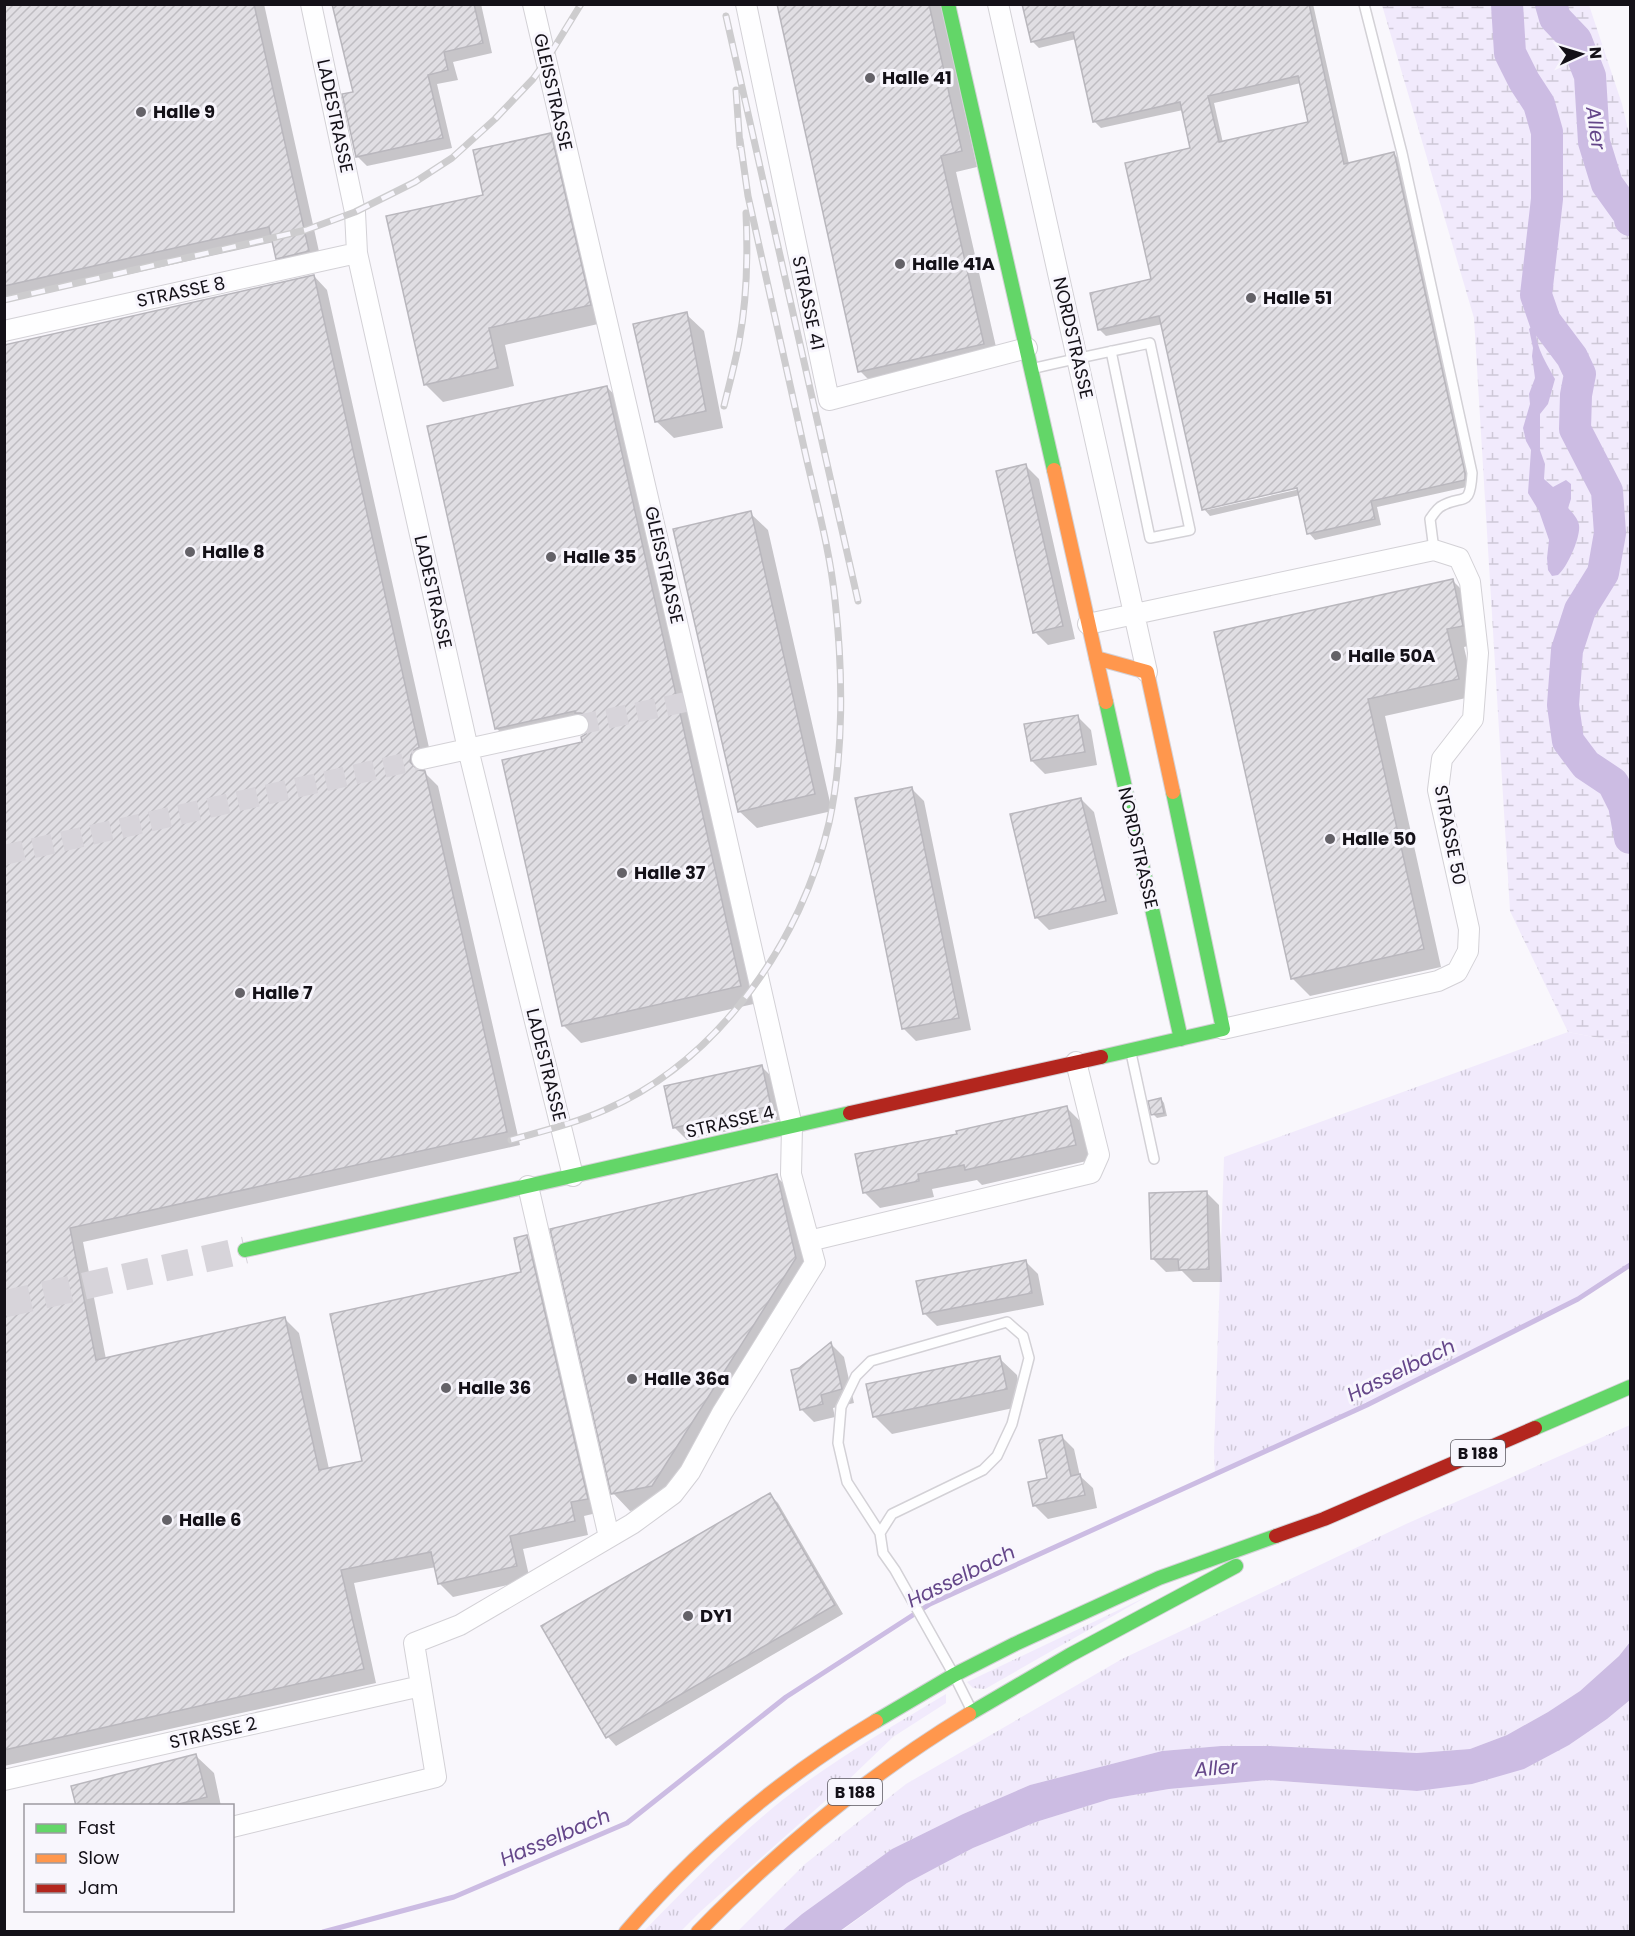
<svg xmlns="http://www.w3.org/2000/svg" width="1635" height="1936" font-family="Poppins,sans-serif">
<defs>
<pattern id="grass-tufts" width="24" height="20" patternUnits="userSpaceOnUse" patternTransform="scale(1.5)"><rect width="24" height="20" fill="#f1eafc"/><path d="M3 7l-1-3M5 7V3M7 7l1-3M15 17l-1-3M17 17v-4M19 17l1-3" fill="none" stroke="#cec8d7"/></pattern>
<pattern id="wetland-marsh" width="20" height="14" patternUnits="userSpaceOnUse" patternTransform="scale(1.5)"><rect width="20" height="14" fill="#f1eafc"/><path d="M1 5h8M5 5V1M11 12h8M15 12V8" fill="none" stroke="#cec8d7"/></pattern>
<pattern id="building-hatch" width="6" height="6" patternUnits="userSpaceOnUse" patternTransform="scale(1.5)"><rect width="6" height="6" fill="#e0dee3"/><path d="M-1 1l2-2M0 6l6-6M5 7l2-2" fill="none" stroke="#bfbdc2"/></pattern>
</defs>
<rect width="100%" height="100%" fill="#f9f7fc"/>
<path fill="url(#grass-tufts)" d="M 1568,1032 L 1630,1044 L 1630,1265 L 1578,1299 L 1367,1405 L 1215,1474 L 1214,1452 L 1224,1157 Z
M 1630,1425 L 1630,1642 L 1619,1656 L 1580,1691 L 1548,1712 L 1507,1735 L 1470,1749 L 1417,1753 L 1270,1746 L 1221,1746 L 1162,1751 L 1030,1785 L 963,1814 L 892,1849 L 802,1914 L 782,1931 L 737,1932 L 805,1864 L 906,1784 L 1122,1659 L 1406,1524 Z
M 1148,1596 L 985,1689 L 973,1688 L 967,1682 Z
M 946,1694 L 946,1703 L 893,1737 L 842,1786 L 701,1911 L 681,1931 L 643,1932 C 686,1888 728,1845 775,1806 C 828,1763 888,1729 946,1694 Z
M 1630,1700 L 1630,1931 L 840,1932 L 907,1883 L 973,1848 L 1036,1822 L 1110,1799 L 1169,1789 L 1268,1780 L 1417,1791 L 1569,1745 L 1607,1719 Z"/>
<path fill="url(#wetland-marsh)" d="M 1382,5 L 1589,5 L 1622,104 L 1630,138 L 1630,1044 L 1568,1032 L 1510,911 L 1474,318 Z"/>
<path fill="#ccbce3" d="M 1545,321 C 1544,322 1538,327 1538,328 C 1531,340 1549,368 1555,379 L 1548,404 L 1540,414 L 1540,450 L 1545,464 L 1544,479 L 1553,487 L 1566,480 L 1571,484 L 1571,499 L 1568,508 C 1573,513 1578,519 1579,525 C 1581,537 1567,568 1558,575 L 1552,576 L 1548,570 L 1547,558 L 1549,540 L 1539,511 L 1528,493 L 1531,450 L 1526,441 L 1523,428 L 1530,404 L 1529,394 L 1535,378 L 1532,356 L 1533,348 L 1529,329 L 1535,323 Z
M 1630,1642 L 1630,1700 L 1607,1719 L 1569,1745 L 1524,1769 L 1472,1784 L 1417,1791 L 1268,1780 L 1169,1789 L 1110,1799 L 1036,1822 L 973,1848 L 907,1883 L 840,1931 L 782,1931 L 802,1914 L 892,1849 L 963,1814 L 1030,1785 L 1162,1751 L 1221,1746 L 1270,1746 L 1417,1753 L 1470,1749 L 1507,1735 L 1548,1712 L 1580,1691 L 1619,1656 Z"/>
<path fill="#0003" fill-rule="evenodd" d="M 4,4 L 264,4 L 322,265 L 291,272 L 277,258 L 274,242 L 4,302 Z
M 334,4 L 481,4 L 492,53 L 453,62 L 458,80 L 437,84 L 452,148 L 367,166 L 357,156 L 354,93 Z
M 778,4 L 941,4 L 977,167 L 956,172 L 999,360 L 876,387 L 860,371 Z
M 1024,4 L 1313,4 L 1349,164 L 1394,154 L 1401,161 L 1471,486 L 1377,507 L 1381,525 L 1315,540 L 1309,533 L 1300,495 L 1210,516 L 1204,509 L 1163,324 L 1106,336 L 1099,329 L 1153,280 L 1192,150 L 1183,110 L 1101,128 L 1094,121 L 1076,39 L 1039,48 L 1032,41 ZM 1301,83 L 1310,123 L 1223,143 L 1214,103 ZM 1304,485 L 1305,488 L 1207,510 L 1207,507 Z
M 550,135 L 568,152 L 607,322 L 505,345 L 514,386 L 443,402 L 425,384 L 485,196 Z
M 314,276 L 327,290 L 432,761 L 428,763 L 424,772 L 438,786 L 520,1145 L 83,1242 L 106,1359 L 285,1319 L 299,1333 L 329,1469 L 364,1462 L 523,1273 L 526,1237 L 540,1250 L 601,1512 L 584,1516 L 588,1535 L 523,1549 L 530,1580 L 453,1597 L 439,1583 L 436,1567 L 354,1583 L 376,1683 L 4,1766 L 4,346 Z
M 686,314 L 704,331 L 723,428 L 674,438 L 656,421 Z
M 607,387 L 624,405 L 758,1003 L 581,1043 L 563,1025 L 584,744 L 592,728 L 514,745 L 496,728 Z
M 1026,466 L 1039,479 L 1075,639 L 1048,645 L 1035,632 Z
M 750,513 L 768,530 L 832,811 L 757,828 L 739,811 Z
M 1453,581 L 1470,598 L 1480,643 L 1464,647 L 1475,696 L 1385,716 L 1441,967 L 1310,996 L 1292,978 L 1216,634 Z
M 1078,717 L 1091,730 L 1097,765 L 1045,774 L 1032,761 Z
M 911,788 L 924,801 L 971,1030 L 916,1041 L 903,1028 Z
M 1081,799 L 1094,812 L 1118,914 L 1049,930 L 1036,917 Z
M 761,1066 L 774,1079 L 783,1119 L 687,1140 L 674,1127 Z
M 1161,1099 L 1164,1103 L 1167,1116 L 1157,1118 L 1153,1114 Z
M 1067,1108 L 1082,1123 L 1091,1160 L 982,1185 L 977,1180 L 932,1189 L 934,1197 L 880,1208 L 864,1192 L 959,1135 Z
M 776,1176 L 794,1194 L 812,1277 L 670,1503 L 630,1511 L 613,1493 Z
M 1206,1192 L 1219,1205 L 1222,1282 L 1193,1282 L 1182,1271 L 1166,1272 L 1153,1259 Z
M 1025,1261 L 1038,1274 L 1044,1305 L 937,1326 L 924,1313 Z
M 831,1344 L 844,1357 L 854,1403 L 833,1408 L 835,1417 L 814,1422 L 801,1409 L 800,1369 Z
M 999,1358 L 1017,1375 L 1023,1406 L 892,1434 L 874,1416 Z
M 1061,1436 L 1074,1449 L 1080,1476 L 1093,1488 L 1097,1508 L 1048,1519 L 1035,1506 L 1049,1479 Z
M 770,1495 L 778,1503 L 843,1614 L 616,1746 L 608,1737 L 543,1626 Z
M 196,1756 L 214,1773 L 221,1806 L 78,1806 Z"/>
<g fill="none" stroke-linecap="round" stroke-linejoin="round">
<path stroke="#ccbce3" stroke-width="5" d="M 323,1932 L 454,1897 L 627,1823 L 786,1697 L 930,1604 L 1367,1405 L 1578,1299 L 1630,1265"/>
<path stroke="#ccbce3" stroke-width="32" d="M 1507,4 L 1510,53 L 1524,81 L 1539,104 L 1547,132 L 1547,199 L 1536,295 L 1545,321 L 1572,357 L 1580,374 L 1576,395 L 1575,429 L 1607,491 L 1610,533 L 1603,573 L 1580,610 L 1567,650 L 1563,705 L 1568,741 L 1586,765 L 1613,783 L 1624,805 L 1630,838
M 1551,4 L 1555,18 L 1576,40 L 1590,76 L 1594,142 L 1607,184 L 1630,216 L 1630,220"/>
</g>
<path fill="url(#building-hatch)" stroke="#b9b7bd" stroke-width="1.5" fill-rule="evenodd" d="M 4,4 L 254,4 L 309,251 L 276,259 L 269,227 L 4,286 Z
M 332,4 L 474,4 L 483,43 L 444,52 L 448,70 L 428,75 L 443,138 L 356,157 L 342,94 L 353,92 Z
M 777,4 L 929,4 L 962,151 L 941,156 L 984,344 L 858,372 Z
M 1022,4 L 1309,4 L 1344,164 L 1394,152 L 1465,473 L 1465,480 L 1371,501 L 1375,519 L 1307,534 L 1297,488 L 1202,510 L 1159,316 L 1098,330 L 1090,293 L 1151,279 L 1125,163 L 1190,148 L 1180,102 L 1093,122 L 1073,32 L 1031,42 ZM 1298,76 L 1308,122 L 1219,142 L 1208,96 Z
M 551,133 L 591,305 L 489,328 L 498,368 L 424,385 L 386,216 L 483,195 L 473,150 Z
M 314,275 L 419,747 L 414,750 L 411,755 L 410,762 L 418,770 L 425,771 L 507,1132 L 70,1228 L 96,1360 L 285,1317 L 319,1470 L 362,1461 L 330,1314 L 521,1272 L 514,1238 L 527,1235 L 588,1499 L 571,1502 L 575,1521 L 510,1536 L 517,1566 L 438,1584 L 431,1552 L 341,1570 L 364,1669 L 4,1750 L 4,345 Z
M 687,312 L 706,411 L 655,422 L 633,324 Z
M 607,386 L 741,986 L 562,1026 L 502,760 L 582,742 L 581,737 L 586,734 L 589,729 L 590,722 L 586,717 L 581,713 L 575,713 L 575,711 L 495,729 L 427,426 Z
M 1026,464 L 1063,626 L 1033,633 L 996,471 Z
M 751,511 L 815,794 L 738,812 L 673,529 Z
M 1453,579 L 1463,626 L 1447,629 L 1459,679 L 1368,699 L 1424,949 L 1291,979 L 1214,632 Z
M 1078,715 L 1085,752 L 1031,761 L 1024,724 Z
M 912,787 L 959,1018 L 902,1029 L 855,798 Z
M 1081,798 L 1106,901 L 1035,918 L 1010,814 Z
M 762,1065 L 771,1106 L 673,1128 L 664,1086 Z
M 1161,1098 L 1164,1113 L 1151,1115 L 1148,1101 Z
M 1067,1106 L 1076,1145 L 965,1170 L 964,1165 L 918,1174 L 919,1181 L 863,1193 L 855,1154 L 957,1134 L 956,1131 Z
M 777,1174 L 796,1258 L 652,1486 L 611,1494 L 550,1229 Z
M 1207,1191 L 1209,1269 L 1179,1270 L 1178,1259 L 1151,1259 L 1149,1193 Z
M 1026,1260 L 1032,1293 L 923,1314 L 916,1281 Z
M 831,1342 L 842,1389 L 821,1395 L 823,1404 L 800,1410 L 791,1370 L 799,1368 Z
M 1000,1356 L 1007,1389 L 873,1417 L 866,1384 Z
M 1062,1435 L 1071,1476 L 1080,1474 L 1085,1495 L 1033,1506 L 1028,1482 L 1047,1478 L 1039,1440 Z
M 770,1493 L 835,1605 L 606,1738 L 541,1626 Z
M 196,1754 L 207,1797 L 171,1806 L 76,1806 L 71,1786 Z"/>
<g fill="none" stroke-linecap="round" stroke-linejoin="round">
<path stroke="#d7d4da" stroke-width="20" stroke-dasharray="20 10" stroke-linecap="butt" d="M 578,725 L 695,700
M 4,855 L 422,759"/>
<path stroke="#d7d4da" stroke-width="27" stroke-dasharray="27 14" stroke-linecap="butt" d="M 4,1304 L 245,1250"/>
<g stroke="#d3d1d6" stroke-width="12">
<path id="lane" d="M 1364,4 L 1402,153 L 1472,473 C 1470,510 1463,493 1440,507 C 1436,510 1433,515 1430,519 L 1434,550
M 1035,368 C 1073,359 1112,351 1150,343 L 1190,530 L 1150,538 L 1111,351
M 1131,1053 L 1154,1159
M 880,1533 L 847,1482 L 838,1443 L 841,1407 L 856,1376 L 871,1361 L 1007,1322 L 1023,1336 L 1029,1358 L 1012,1424 L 997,1456 L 983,1470 L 892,1514 L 880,1533 L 883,1553 L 895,1570 L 954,1675 L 971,1709"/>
</g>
<g stroke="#d3d1d6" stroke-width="22">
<path id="street" d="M 311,4 L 355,212 L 357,253 L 468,749 L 573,1176
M 746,4 L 829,400 L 1027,348
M 998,4 L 1147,672
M 4,331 L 357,253
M 1088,624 L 1434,550 L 1459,558 L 1470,582 L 1478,653 L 1473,719 L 1442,759 L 1438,790 L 1469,929 L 1468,951 L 1457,972 L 1438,981 L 1223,1029
M 422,759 L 578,725
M 528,1186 L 609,1537
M 809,1241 L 1091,1173 L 1099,1155 L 1076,1062
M 4,1780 L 421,1686
M 232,1827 L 436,1777 L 414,1643 L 460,1625 L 632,1524 L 673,1494 L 690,1472 L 722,1413 L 815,1263 L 791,1174 L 792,1126 L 695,700 L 533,4"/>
</g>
<g stroke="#d3d1d6" stroke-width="16">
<path id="fast" d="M 948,4 L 1054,470
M 1106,702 L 1181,1039
M 1101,1057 L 1223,1029 L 1173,792
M 245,1250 L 850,1113
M 1535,1428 L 1630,1387
M 969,1714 L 1070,1655 L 1236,1566
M 876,1721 L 954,1675 L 1015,1644 L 1159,1578 L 1276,1536"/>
</g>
<g stroke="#d3d1d6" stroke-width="16">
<path id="slow" d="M 1054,470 L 1106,702
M 1096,658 L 1147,672 L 1173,792
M 626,1932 C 697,1849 782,1777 876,1721
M 698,1932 C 780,1848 869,1775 969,1714"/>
</g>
<g stroke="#d3d1d6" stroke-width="16">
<path id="jam" d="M 850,1113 L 1101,1057
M 1276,1536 L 1324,1519 L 1535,1428"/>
</g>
<use href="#lane" stroke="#fefeff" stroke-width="9"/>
<use href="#street" stroke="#fefeff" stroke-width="20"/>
<use href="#fast" stroke="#63d668" stroke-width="14"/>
<use href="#slow" stroke="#ff974d" stroke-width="14"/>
<use href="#jam" stroke="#b3261e" stroke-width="14"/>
<g stroke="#cdccce" stroke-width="7">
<path id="rail" d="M 726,16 L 858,601
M 736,90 L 740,147
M 4,300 L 306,230 L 355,212 L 415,182 L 452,158 L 495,119 L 533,79 L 546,61 L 581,4
M 724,406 C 729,385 735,364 739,342 C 747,300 748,256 746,213
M 511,1140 C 543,1131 576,1123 607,1109 C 719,1060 802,940 829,823 C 844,755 843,670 835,600 C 830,550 816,501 805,452 C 786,367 767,281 748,196 L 740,140"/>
</g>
<use href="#rail" stroke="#f8f6fd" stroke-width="4.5" stroke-dasharray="14" stroke-linecap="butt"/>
</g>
<g fill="#646268" stroke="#f8f6fd" stroke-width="2">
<circle cx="870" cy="78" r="6"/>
<circle cx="141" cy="112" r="6"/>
<circle cx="900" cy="264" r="6"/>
<circle cx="1251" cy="298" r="6"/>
<circle cx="190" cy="552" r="6"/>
<circle cx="551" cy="557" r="6"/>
<circle cx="1336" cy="656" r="6"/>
<circle cx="1330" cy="839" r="6"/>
<circle cx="622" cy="873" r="6"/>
<circle cx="240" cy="993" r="6"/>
<circle cx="632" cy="1379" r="6"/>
<circle cx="446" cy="1388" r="6"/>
<circle cx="167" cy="1520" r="6"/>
<circle cx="688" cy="1616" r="6"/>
</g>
<g text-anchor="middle" stroke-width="6" stroke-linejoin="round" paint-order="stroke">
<g fill="#f8f6fd" stroke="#58565d" stroke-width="1.5">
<rect x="1451" y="1440" width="54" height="26" rx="4.5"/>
<rect x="828" y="1779" width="54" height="26" rx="4.5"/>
</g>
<g font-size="16" font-weight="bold" fill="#141118">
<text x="1478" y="1459">B 188</text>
<text x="855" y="1798">B 188</text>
</g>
<g font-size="18" font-weight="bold" fill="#141118" stroke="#f8f6fd" text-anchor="start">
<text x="882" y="84">Halle 41</text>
<text x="153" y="118">Halle 9</text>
<text x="912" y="270">Halle 41A</text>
<text x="1263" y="304">Halle 51</text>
<text x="202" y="558">Halle 8</text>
<text x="563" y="563">Halle 35</text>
<text x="1348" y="662">Halle 50A</text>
<text x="1342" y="845">Halle 50</text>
<text x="634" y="879">Halle 37</text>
<text x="252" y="999">Halle 7</text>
<text x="644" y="1385">Halle 36a</text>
<text x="458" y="1394">Halle 36</text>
<text x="179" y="1526">Halle 6</text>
<text x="700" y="1622">DY1</text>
</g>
<g font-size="18" fill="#141118" stroke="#f8f6fd">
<text transform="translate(553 92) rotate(77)" y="6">GLEISSTRASSE</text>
<text transform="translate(335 116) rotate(78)" y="6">LADESTRASSE</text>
<text transform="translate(181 292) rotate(-12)" y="6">STRASSE 8</text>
<text transform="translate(808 303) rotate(78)" y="6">STRASSE 41</text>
<text transform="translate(1073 338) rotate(77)" y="6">NORDSTRASSE</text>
<text transform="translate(664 565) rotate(77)" y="6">GLEISSTRASSE</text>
<text transform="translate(433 592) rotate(77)" y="6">LADESTRASSE</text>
<text transform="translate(1450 835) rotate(79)" y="6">STRASSE 50</text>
<text transform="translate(1138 848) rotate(77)" y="6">NORDSTRASSE</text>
<text transform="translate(546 1065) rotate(76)" y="6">LADESTRASSE</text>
<text transform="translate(730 1122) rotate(-13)" y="6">STRASSE 4</text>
<text transform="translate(213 1733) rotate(-13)" y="6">STRASSE 2</text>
</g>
<g font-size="20" font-style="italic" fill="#644689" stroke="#f8f6fd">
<text transform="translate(1596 128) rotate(82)" y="7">Aller</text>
<text transform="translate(1401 1370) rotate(-26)" y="7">Hasselbach</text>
<text transform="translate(961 1576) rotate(-26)" y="7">Hasselbach</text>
<text transform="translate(1216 1768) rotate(-4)" y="7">Aller</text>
<text transform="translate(555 1837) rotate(-23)" y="7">Hasselbach</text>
</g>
</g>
<rect width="1635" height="1936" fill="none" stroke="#141118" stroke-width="12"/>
<rect x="24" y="1804" width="210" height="108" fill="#f8f6fd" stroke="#9d9aa1" stroke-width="1.5"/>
<rect x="36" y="1824" width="30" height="9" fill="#63d668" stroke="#9d9aa1" stroke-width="1.5"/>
<text x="78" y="1834" font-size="18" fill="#141118">Fast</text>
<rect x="36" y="1854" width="30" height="9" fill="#ff974d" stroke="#9d9aa1" stroke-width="1.5"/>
<text x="78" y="1864" font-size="18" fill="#141118">Slow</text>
<rect x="36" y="1884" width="30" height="9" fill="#b3261e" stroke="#9d9aa1" stroke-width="1.5"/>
<text x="78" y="1894" font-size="18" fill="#141118">Jam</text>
<g transform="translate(1581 54) rotate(86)" stroke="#f8f6fd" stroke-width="4.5" paint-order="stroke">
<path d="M0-4.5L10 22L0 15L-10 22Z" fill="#141118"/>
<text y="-9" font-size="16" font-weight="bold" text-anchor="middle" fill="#141118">N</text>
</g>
</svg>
